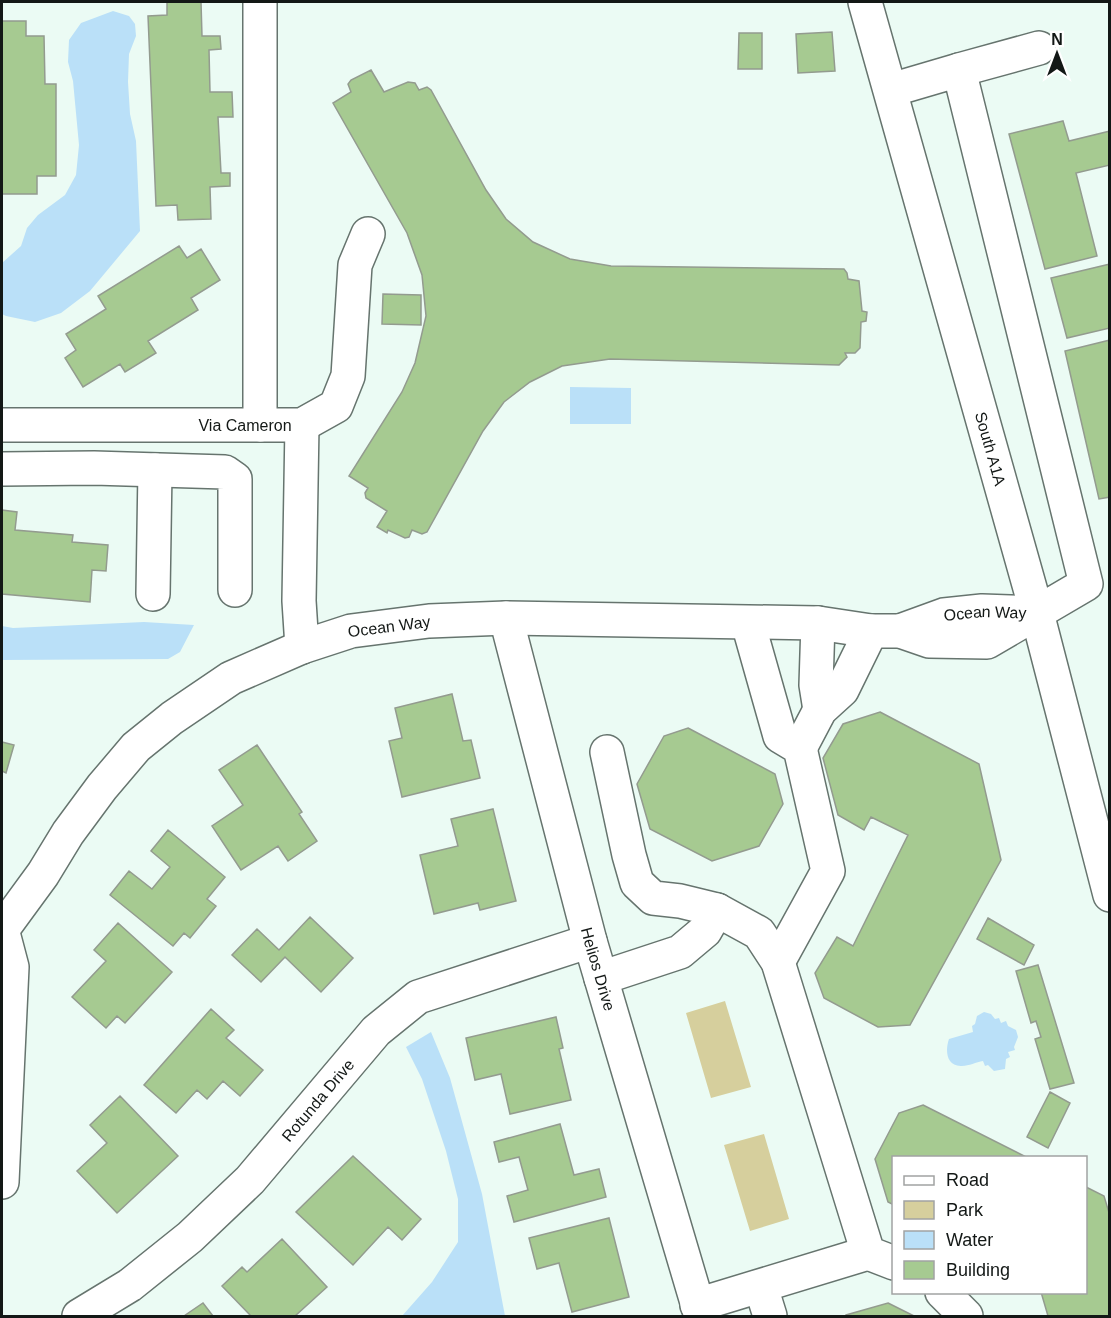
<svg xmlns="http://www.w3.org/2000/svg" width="1111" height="1318" font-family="Arial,sans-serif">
<rect width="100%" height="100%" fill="#ebfbf4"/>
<path fill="#d6cf9d" d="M 725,1001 L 751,1087 L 711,1098 L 686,1013 Z
M 764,1134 L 789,1219 L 750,1231 L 724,1145 Z"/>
<path fill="#bae0f8" d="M 113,11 L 129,16 L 135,24 L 136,36 L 129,54 L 128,82 L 130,114 L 136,141 L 140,231 L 90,291 L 61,313 L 35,322 L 6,316 L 2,314 L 2,263 L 21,246 L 27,228 L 38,215 L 65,195 L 76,175 L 79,145 L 73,81 L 68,62 L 69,40 L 81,23 Z
M 570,387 L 631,388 L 631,424 L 570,424 Z
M 144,622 L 194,625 L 180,652 L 168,659 L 2,660 L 2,626 L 13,628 Z
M 984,1012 L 991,1014 L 995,1019 L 999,1018 L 1001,1023 L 1006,1021 L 1008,1026 L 1016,1030 L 1018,1037 L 1014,1047 L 1015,1050 L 1008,1052 L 1010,1057 L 1006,1059 L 1005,1069 L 994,1071 L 988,1065 L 985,1066 L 983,1061 C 976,1062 969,1066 962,1066 C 946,1067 945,1050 949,1039 L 973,1032 L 972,1026 L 975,1024 L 977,1016 Z
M 431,1032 L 450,1078 L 482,1194 L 505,1316 L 402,1316 L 432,1282 L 458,1242 L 458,1199 L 446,1151 L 422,1079 L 406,1047 Z"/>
<path fill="#a6ca91" stroke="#939b8f" stroke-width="1.5" d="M 167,2 L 201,2 L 202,36 L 220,36 L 221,49 L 209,50 L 210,92 L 232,92 L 233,117 L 218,117 L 221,173 L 230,173 L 230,186 L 210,187 L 211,219 L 178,220 L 177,205 L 156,206 L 148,16 L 167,15 Z
M 2,21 L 26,21 L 26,36 L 44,36 L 45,84 L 56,84 L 56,176 L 37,176 L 37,194 L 2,194 Z
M 832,32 L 835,71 L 798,73 L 796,34 Z
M 739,33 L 762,33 L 762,69 L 738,69 Z
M 371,70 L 384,92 L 408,82 L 415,83 L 419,90 L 427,87 L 431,90 L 486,190 L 506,219 L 533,242 L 570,259 L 611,266 L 844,269 L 847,273 L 848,279 L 859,281 L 862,311 L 867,312 L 866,321 L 861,322 L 860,348 L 855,353 L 845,353 L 847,357 L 839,365 L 610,359 L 562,366 L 530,382 L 504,402 L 483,431 L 427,532 L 422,534 L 412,530 L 409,537 L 405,538 L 388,530 L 387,533 L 377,527 L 387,511 L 366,498 L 365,493 L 368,488 L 349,476 L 402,392 L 415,363 L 426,316 L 422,275 L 407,233 L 333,103 L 351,92 L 348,84 L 351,80 Z
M 1063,121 L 1069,141 L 1110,131 L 1110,165 L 1076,173 L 1097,256 L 1045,269 L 1009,134 Z
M 179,246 L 187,258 L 201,249 L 220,280 L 191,298 L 198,310 L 148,341 L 156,353 L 125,372 L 120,364 L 83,387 L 65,358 L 76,350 L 66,334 L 106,309 L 98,296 Z
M 1110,264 L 1110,328 L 1067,338 L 1051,278 Z
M 383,294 L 421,295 L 421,325 L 382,324 Z
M 1110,340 L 1110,497 L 1099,499 L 1065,351 Z
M 2,510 L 17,512 L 15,530 L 73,535 L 72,542 L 108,545 L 106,571 L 92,570 L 90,602 L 2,594 Z
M 452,694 L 463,741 L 471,740 L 480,778 L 402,797 L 389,741 L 402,738 L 395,708 Z
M 880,712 L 979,764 L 1001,860 L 910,1025 L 878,1027 L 824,998 L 815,973 L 837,937 L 853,946 L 908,835 L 871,817 L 864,830 L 838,815 L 823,758 L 843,724 Z
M 688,728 L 775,774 L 783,804 L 759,846 L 712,861 L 650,829 L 637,784 L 664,736 Z
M 2,742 L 14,745 L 6,773 L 2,771 Z
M 257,745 L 302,812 L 299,814 L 317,841 L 288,861 L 278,846 L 241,870 L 212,826 L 243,805 L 219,770 Z
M 493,809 L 516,901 L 480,910 L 478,903 L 434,914 L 420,855 L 458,846 L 451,819 Z
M 168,830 L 225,877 L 207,899 L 216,906 L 190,938 L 184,933 L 173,946 L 110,895 L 129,871 L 152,889 L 170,867 L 151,851 Z
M 310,917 L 353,958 L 321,992 L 285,957 L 261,982 L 232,955 L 257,929 L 279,950 Z
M 988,918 L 1034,945 L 1024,965 L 977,939 Z
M 118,923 L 172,972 L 125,1023 L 117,1016 L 106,1028 L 72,997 L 106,961 L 94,950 Z
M 1038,965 L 1074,1083 L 1050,1089 L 1035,1039 L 1041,1037 L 1036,1021 L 1031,1023 L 1016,971 Z
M 211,1009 L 234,1030 L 226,1038 L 263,1070 L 240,1096 L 223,1081 L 207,1099 L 197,1090 L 176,1113 L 144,1085 Z
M 556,1017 L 563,1048 L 559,1049 L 571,1100 L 510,1114 L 501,1074 L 475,1080 L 466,1038 Z
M 1050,1092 L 1070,1103 L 1048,1148 L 1027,1137 Z
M 120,1096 L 178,1156 L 117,1213 L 77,1171 L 107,1143 L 90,1125 Z
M 923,1105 L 1028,1158 L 894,1158 L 894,1205 L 888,1202 L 875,1159 L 899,1113 Z
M 560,1124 L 574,1175 L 599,1169 L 606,1197 L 514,1222 L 507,1196 L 528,1190 L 519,1157 L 499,1162 L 494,1142 Z
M 353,1156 L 421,1219 L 402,1240 L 388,1227 L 353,1265 L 296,1212 Z
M 1086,1187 L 1104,1196 L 1110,1216 L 1110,1316 L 1048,1316 L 1041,1292 L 1086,1292 Z
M 609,1218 L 629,1297 L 572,1312 L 559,1263 L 537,1269 L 529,1238 Z
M 282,1239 L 327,1287 L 295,1316 L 251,1316 L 222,1286 L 242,1267 L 247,1272 Z
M 203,1303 L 213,1316 L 184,1316 Z
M 888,1303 L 914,1316 L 845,1316 L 846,1315 Z"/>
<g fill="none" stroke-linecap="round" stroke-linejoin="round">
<g stroke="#66746e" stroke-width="36">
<g id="minor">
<path d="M 260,2 L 260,425"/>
<path id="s1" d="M 865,2 L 1037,613 L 1110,895"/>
<path d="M 959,70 L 1039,48"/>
<path id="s2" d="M 2,425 L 302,425 L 336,406 L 348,376 L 355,265 L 368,234"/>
<path d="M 302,425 L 299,601 L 302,647"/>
<path d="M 2,469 L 94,468 L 225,472 L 235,479 L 235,590"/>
<path d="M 153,594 L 155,470"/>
<path id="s3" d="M 506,618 L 590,941 L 701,1316"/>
<path d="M 748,623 L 780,736 L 800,748 L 828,871 L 778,962"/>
<path d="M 818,623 L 816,685 L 820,710"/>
<path id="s4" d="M 900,631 L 944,615 L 982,611 L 1037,613"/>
<path d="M 800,748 L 820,710 L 842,690 L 871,631"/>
<path d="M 607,752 L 629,855 L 637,883 L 653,898 L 680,901 L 717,910 L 759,933 L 778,962 L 868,1253 L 894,1263"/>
<path id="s5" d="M 2,930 L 43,874 L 68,833 L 102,787 L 136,747 L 172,718 L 231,678 L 302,647 L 351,631 L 429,621 L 506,618 L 818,623 L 871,631 L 900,631 L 929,641 L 987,642 L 1086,584 L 959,70 L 891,90"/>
<path d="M 601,978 L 680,952 L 705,931 L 717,910"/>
<path d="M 2,1182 L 12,967 L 2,929"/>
<path d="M 761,1287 L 770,1316"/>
<path d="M 942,1292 L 966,1316"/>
<path d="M 697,1305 L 868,1253"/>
<path id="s6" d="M 79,1316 L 130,1285 L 190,1237 L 250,1180 L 376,1031 L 418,997 L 590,941"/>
</g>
</g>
<use href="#minor" stroke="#fff" stroke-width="33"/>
</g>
<g text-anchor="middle" stroke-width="4.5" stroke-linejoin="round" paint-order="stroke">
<g font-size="16" fill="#131816" stroke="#fff">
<text dy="6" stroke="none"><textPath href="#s2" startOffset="243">Via Cameron</textPath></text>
<text dy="6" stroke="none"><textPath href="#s1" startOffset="464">South A1A</textPath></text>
<text dy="6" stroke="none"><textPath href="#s4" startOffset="88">Ocean Way</textPath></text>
<text dy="6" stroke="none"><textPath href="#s5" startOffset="512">Ocean Way</textPath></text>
<text dy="6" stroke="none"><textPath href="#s3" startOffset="363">Helios Drive</textPath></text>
<text dy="6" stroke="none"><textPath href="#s6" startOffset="324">Rotunda Drive</textPath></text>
</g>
</g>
<rect width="1111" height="1318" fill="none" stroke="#131816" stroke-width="6"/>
<rect x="892" y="1156" width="195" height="138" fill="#ffffff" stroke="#a1a3a2" stroke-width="1.5"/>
<rect x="904" y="1176" width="30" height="9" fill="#ffffff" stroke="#a1a3a2" stroke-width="1.5"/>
<text x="946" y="1186" font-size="18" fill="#131816">Road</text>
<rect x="904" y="1201" width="30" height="18" fill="#d6cf9d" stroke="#a1a3a2" stroke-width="1.5"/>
<text x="946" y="1216" font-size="18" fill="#131816">Park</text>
<rect x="904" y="1231" width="30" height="18" fill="#bae0f8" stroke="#a1a3a2" stroke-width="1.5"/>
<text x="946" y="1246" font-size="18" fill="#131816">Water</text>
<rect x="904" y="1261" width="30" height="18" fill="#a6ca91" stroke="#a1a3a2" stroke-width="1.5"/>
<text x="946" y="1276" font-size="18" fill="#131816">Building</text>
<g transform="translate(1057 54)" stroke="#ffffff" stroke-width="4.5" paint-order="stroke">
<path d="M0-4.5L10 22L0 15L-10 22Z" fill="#131816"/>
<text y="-9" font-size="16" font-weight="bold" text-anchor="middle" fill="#131816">N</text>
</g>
</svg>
